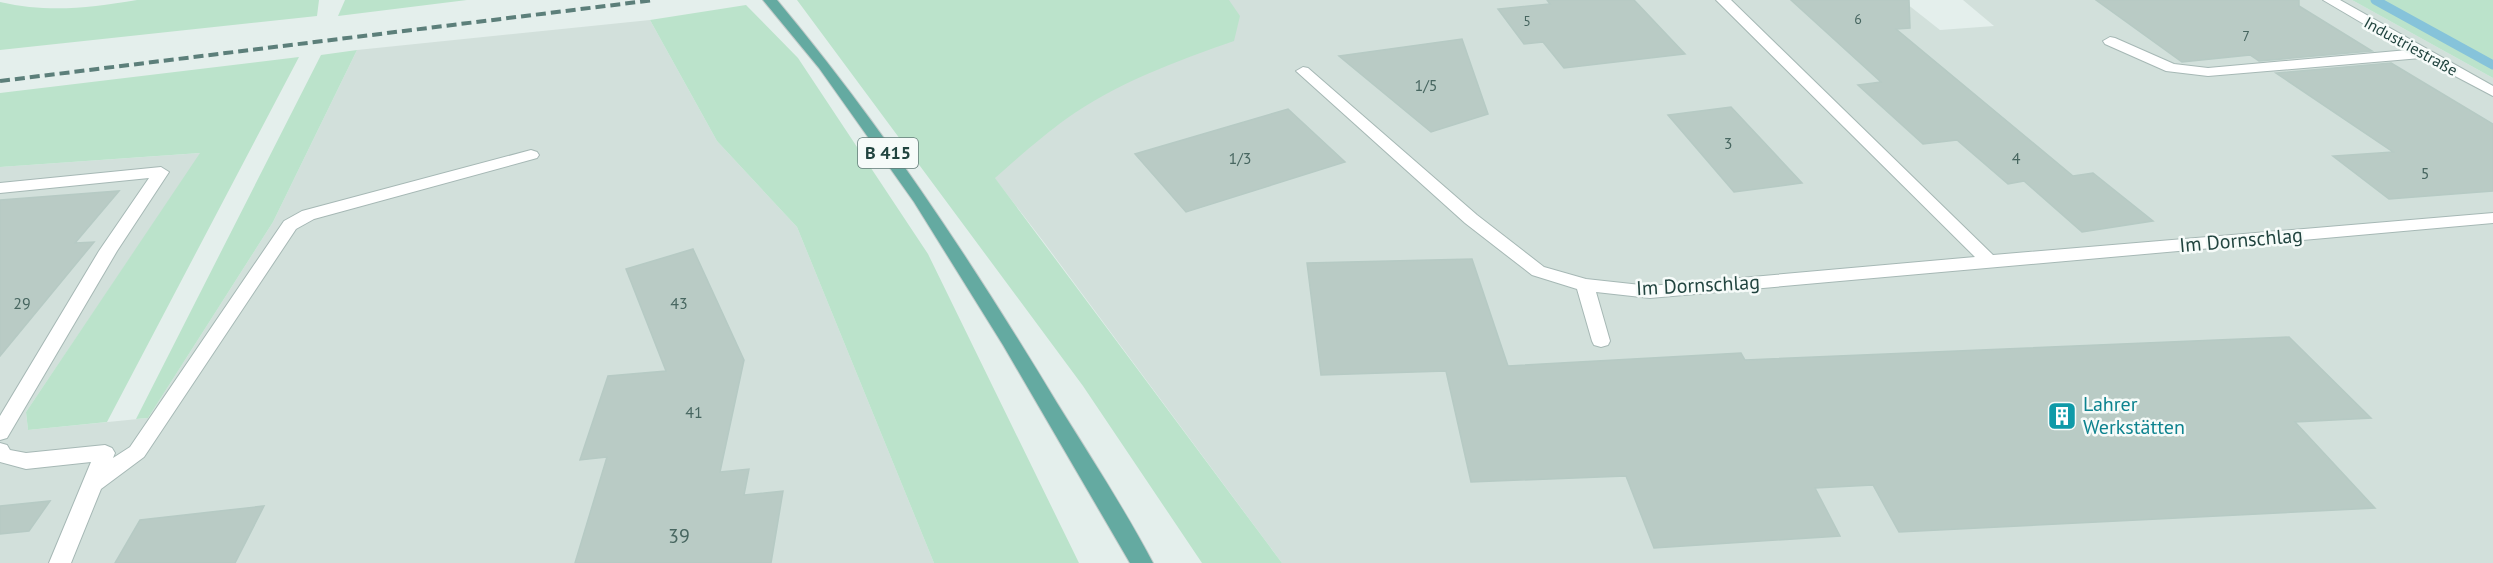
<svg xmlns="http://www.w3.org/2000/svg" width="2493" height="563" font-family="'PT Sans',sans-serif">
<rect width="100%" height="100%" fill="#e4efec"/>
<path fill="#d2e0db" d="M 893,0 L 1902,0 L 1940,30 L 1994,26 L 1963,0 L 2352,0 L 2493,78 L 2493,563 L 1282,563 L 1043,241 L 861,4 Z
M 650,20 L 717,141 L 797,227 L 934,563 L 0,563 L 0,167 L 201,153 L 26,412 L 28,430 L 148,418 L 273,222 L 357,50 Z"/>
<path fill="#bbe3cb" d="M 137,0 L 319,0 L 317,16 L 0,50 L 0,2 C 49,13 88,8 137,0 Z
M 345,0 L 467,0 L 338,16 Z
M 797,0 L 1229,0 L 1240,16 L 1234,41 C 1177,61 1116,83 1066,119 C 1044,135 1016,159 995,178 L 1282,563 L 1202,563 L 1083,386 Z
M 2352,0 L 2493,0 L 2493,78 Z
M 746,5 L 798,58 L 928,254 L 1079,563 L 934,563 L 797,227 L 717,141 L 650,20 Z
M 357,50 L 273,222 L 148,418 L 136,419 L 321,55 Z
M 299,57 L 107,422 L 28,430 L 26,412 L 200,153 L 0,167 L 0,93 Z"/>
<g fill="none" stroke-linecap="round" stroke-linejoin="round">
<path stroke="#86c3da" stroke-width="9" d="M 2375,0 L 2493,65"/>
</g>
<path fill="#b9cbc5" stroke="#b6cac4" stroke-width="1.5" d="M 1547,0 L 1634,0 L 1685,54 L 1564,68 L 1543,42 L 1524,44 L 1498,9 L 1550,4 Z
M 1791,0 L 1909,0 L 1910,28 L 1896,29 L 2073,176 L 2093,173 L 2153,221 L 2082,232 L 2024,181 L 2008,184 L 1957,140 L 1923,144 L 1858,85 L 1881,82 Z
M 2096,0 L 2299,0 L 2299,6 L 2372,51 L 2259,61 L 2250,55 L 2182,62 Z
M 1462,39 L 1488,114 L 1431,132 L 1339,56 Z
M 2391,63 L 2493,124 L 2493,191 L 2389,199 L 2333,156 L 2393,152 L 2276,73 Z
M 1731,107 L 1802,183 L 1734,192 L 1668,115 Z
M 1288,109 L 1345,162 L 1186,212 L 1135,154 Z
M 119,191 L 75,243 L 94,242 L 0,356 L 0,200 Z
M 693,249 L 744,360 L 720,472 L 749,469 L 744,495 L 783,491 L 771,563 L 575,563 L 607,457 L 580,460 L 608,376 L 666,371 L 626,269 Z
M 1472,259 L 1508,366 L 1741,353 L 1745,360 L 2289,337 L 2371,418 L 2295,422 L 2375,508 L 1899,532 L 1873,485 L 1815,488 L 1840,536 L 1654,548 L 1626,476 L 1471,482 L 1446,371 L 1321,375 L 1307,263 Z
M 50,501 L 29,531 L 0,534 L 0,506 Z
M 264,506 L 235,563 L 115,563 L 140,520 Z"/>
<g fill="none" stroke-linecap="round" stroke-linejoin="round">
<g stroke="#a6b8b5" stroke-width="2">
<path id="minor" d="M 1716,0 L 1731,0 L 1993,255 L 2493,213 L 2493,223 L 1650,298 L 1596,292 L 1610,341 L 1608,345 L 1601,347 L 1594,345 L 1592,341 L 1577,289 L 1532,275 L 1465,223 L 1296,71 L 1303,67 L 1308,68 L 1477,215 L 1544,267 L 1586,279 L 1650,286 L 1975,257 Z
M 2323,0 L 2340,0 L 2493,86 L 2493,96 L 2421,58 L 2208,76 L 2166,71 L 2105,44 L 2103,41 L 2110,37 L 2115,38 L 2174,64 L 2208,68 L 2408,50 Z
M 531,150 L 537,152 L 539,155 L 537,158 L 314,219 L 296,229 L 144,457 L 101,489 L 71,563 L 49,563 L 91,462 L 26,469 L 0,462 L 0,443 L 7,445 L 10,450 L 26,453 L 105,445 L 112,448 L 115,453 L 113,458 L 130,447 L 284,221 L 302,211 Z
M 161,167 L 169,172 L 117,251 L 7,438 L 0,440 L 0,416 L 99,251 L 149,178 L 0,193 L 0,183 Z"/>
</g>
<g stroke="#c1cbc9" stroke-width="2">
<path id="major" d="M 763,0 L 777,0 C 883,127 972,262 1057,403 C 1090,456 1124,508 1153,563 L 1130,563 L 1003,345 L 914,202 L 819,68 Z"/>
</g>
<use href="#minor" fill="#fff" fill-rule="evenodd"/>
<use href="#major" fill="#64aaa1" fill-rule="evenodd"/>
<path stroke="#5c7f7a" stroke-width="4" stroke-dasharray="10 5" stroke-linecap="butt" d="M 0,81 L 654,0"/>
</g>
<defs>
<g id="building-square" transform="scale(1.5)"><rect x="-9" y="-9" width="18" height="18" rx="4" fill="#0f9aa8" stroke="#f6fbf9"/><path d="M-4-6H4V6H1V3H-1V6H-4ZM-2.5-4.3h1.7v1.8h-1.7ZM.8-4.3h1.7v1.8H.8ZM-2.5-1h1.7V.8h-1.7ZM.8-1h1.7V.8H.8Z" fill="#fff"/></g>
</defs>
<g fill-rule="evenodd">
<use href="#building-square" x="2062" y="416"/>
</g>
<g text-anchor="middle" stroke-width="5" stroke-linejoin="round" paint-order="stroke">
<g font-size="14" fill="#476660">
<text x="1858" y="24">6</text>
<text x="1527" y="26">5</text>
<text x="2246" y="41">7</text>
</g>
<g font-size="16" fill="#21443f" stroke="#f6fbf9">
<text transform="translate(2411 46) rotate(29)" y="6">Industriestraße</text>
</g>
<g font-size="16" fill="#476660">
<text x="1426" y="91">1/5</text>
<text x="1728" y="149">3</text>
<text x="1240" y="164">1/3</text>
<text x="2016" y="164">4</text>
<text x="2425" y="179">5</text>
<text x="22" y="309">29</text>
<text x="679" y="309">43</text>
<text x="694" y="418">41</text>
</g>
<rect fill="#f6fbf9" stroke="#617b77" stroke-width="1.5" x="858" y="138" width="60" height="30" rx="4.5"/>
<g font-size="18" font-weight="bold" fill="#21443f">
<text x="888" y="159">B 415</text>
</g>
<g font-size="20" fill="#21443f" stroke="#f6fbf9">
<text transform="translate(2241 240) rotate(-5)" y="7">Im Dornschlag</text>
<text transform="translate(1698 285) rotate(-3)" y="7">Im Dornschlag</text>
</g>
<g font-size="20" fill="#0d838f" stroke="#f6fbf9" text-anchor="start">
<text x="2083" y="411">Lahrer<tspan x="2083" dy="23">Werkstätten</tspan></text>
</g>
<g font-size="20" fill="#476660">
<text x="679" y="543">39</text>
</g>
</g>
</svg>
